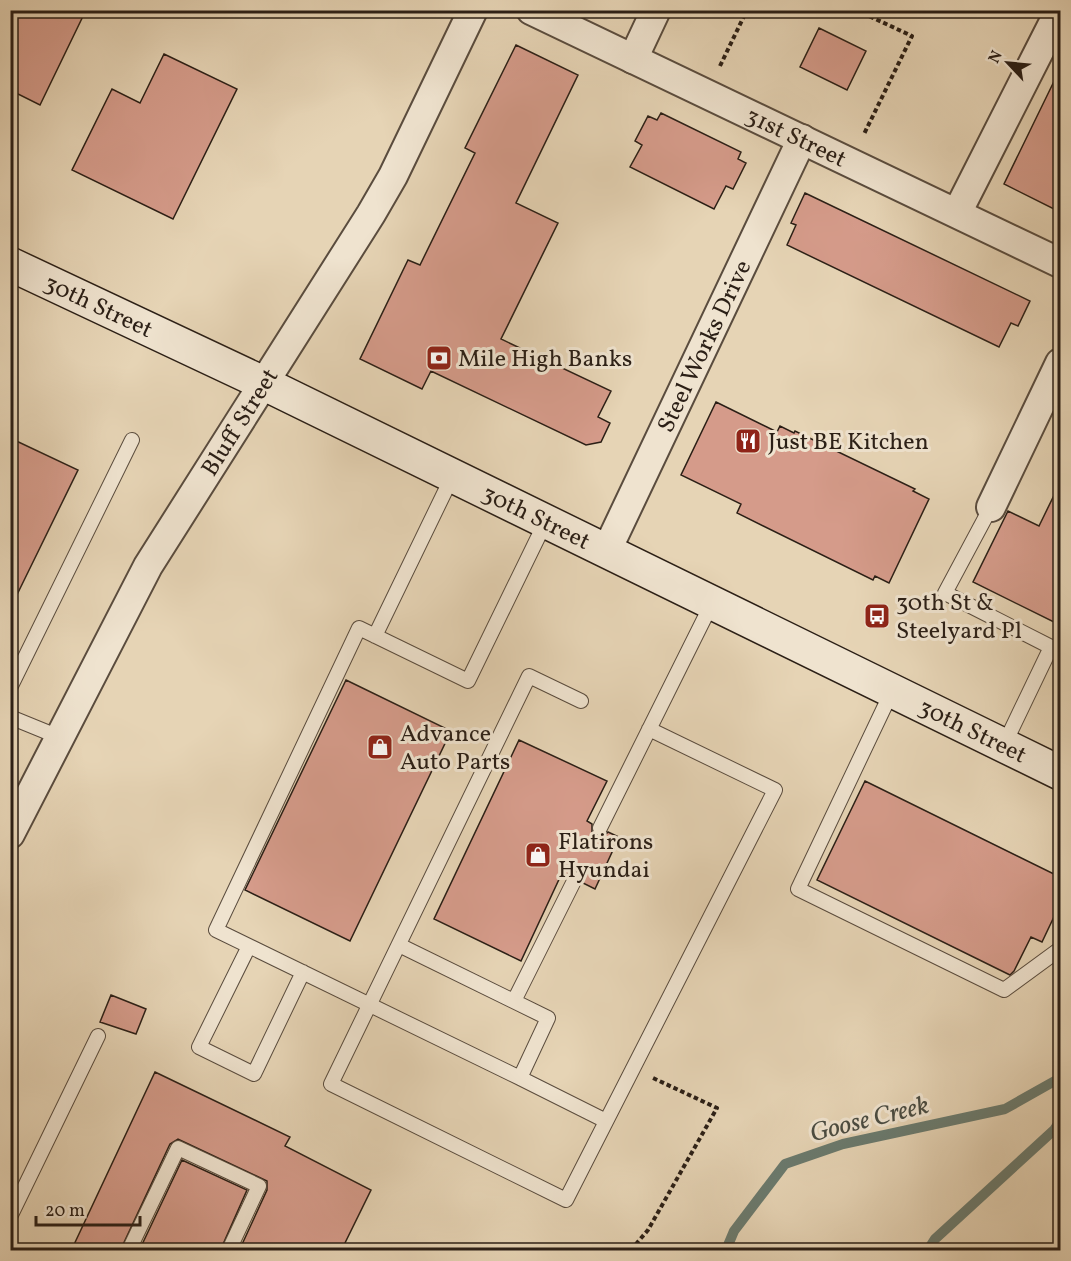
<svg xmlns="http://www.w3.org/2000/svg" width="1071" height="1261" font-family="Vollkorn,serif">
<rect width="100%" height="100%" fill="#e6d4b5"/>
<filter id="stains"><feTurbulence type="fractalNoise" baseFrequency=".00333" numOctaves="4"/><feColorMatrix values="0 0 0 0 .2 0 0 0 0 .09 0 0 0 0 .02 0 0 0 .5 -.17"/></filter>
<radialGradient id="worn" r=".72"><stop offset=".6" stop-color="#630" stop-opacity="0"/><stop offset="1" stop-color="#630" stop-opacity=".3"/></radialGradient>
<g fill="none" stroke-linecap="round" stroke-linejoin="round">
<path stroke="#6b7b6f" stroke-width="10" d="M 726,1250 L 734,1231 L 785,1164 L 843,1144 L 1005,1109 L 1060,1078
M 928,1250 L 935,1239 L 1054,1130 L 1060,1121"/>
</g>
<path fill="#d59b8a" stroke="#2b1f16" stroke-width="1.5" d="M 10,10 L 86,10 L 40,105 L 10,90 Z
M 819,28 L 866,51 L 847,90 L 800,67 Z
M 516,45 L 578,75 L 516,203 L 558,223 L 501,339 L 611,391 L 598,417 L 610,423 L 601,442 L 586,445 L 431,371 L 422,389 L 360,359 L 408,260 L 420,265 L 475,153 L 465,148 Z
M 164,54 L 237,89 L 173,219 L 72,170 L 112,89 L 140,103 Z
M 1060,69 L 1060,212 L 1004,184 Z
M 661,113 L 741,152 L 738,159 L 746,163 L 733,189 L 726,186 L 714,209 L 630,167 L 642,145 L 635,141 L 648,116 L 657,120 Z
M 805,193 L 1030,301 L 1018,326 L 1011,323 L 999,347 L 787,245 L 796,225 L 791,223 Z
M 716,402 L 777,432 L 780,426 L 794,433 L 795,431 L 915,489 L 913,491 L 929,499 L 889,583 L 875,576 L 873,580 L 737,513 L 741,504 L 681,475 Z
M 10,438 L 78,470 L 10,609 Z
M 1060,483 L 1060,625 L 973,582 L 1008,511 L 1039,526 Z
M 346,680 L 451,731 L 350,941 L 245,890 Z
M 519,740 L 607,781 L 587,821 L 592,824 L 592,832 L 597,836 L 604,836 L 608,832 L 619,837 L 595,889 L 583,883 L 583,875 L 578,871 L 571,871 L 567,875 L 562,873 L 521,961 L 434,919 Z
M 865,781 L 1060,877 L 1060,904 L 1042,942 L 1031,937 L 1014,971 L 1010,975 L 817,880 Z
M 111,995 L 146,1009 L 136,1034 L 100,1022 Z
M 155,1072 L 290,1137 L 285,1146 L 371,1190 L 341,1251 L 239,1251 L 267,1190 L 267,1181 L 178,1139 L 170,1144 L 120,1251 L 71,1251 Z
M 182,1160 L 247,1190 L 220,1251 L 139,1251 Z"/>
<g fill="none" stroke-linecap="round" stroke-linejoin="round">
<g stroke="#5a4c3e" stroke-width="16">
<path id="service" d="M 991,507 L 945,593 L 1051,647 L 1004,745
M 375,636 L 452,477
M 10,688 L 132,440
M 892,691 L 798,889 L 1004,990 L 1060,949
M 581,701 L 529,676 L 331,1084 L 566,1200 L 775,790 L 649,729
M 10,717 L 59,737
M 600,828 L 712,603
M 399,945 L 548,1018 L 520,1078 L 606,1121
M 249,946 L 199,1047 L 254,1074 L 303,972
M 514,1001 L 575,879
M 520,1078 L 216,930 L 359,628 L 468,681 L 545,523
M 10,1217 L 98,1036
M 129,1250 L 178,1148 L 259,1186 L 229,1250"/>
</g>
<g stroke="#5a4c3e" stroke-width="32">
<g id="minor">
<path id="s1" d="M 531,10 L 1060,263"/>
<path d="M 633,59 L 656,10"/>
<path d="M 957,213 L 1060,10"/>
<path d="M 991,507 L 1060,363"/>
<path id="s2" d="M 606,552 L 802,139"/>
<path id="s3" d="M 10,834 L 148,566 L 371,214 L 393,176 L 473,10"/>
</g>
</g>
<g stroke="#2b1f16" stroke-width="36">
<g id="secondary">
<path id="s4" d="M 10,264 L 263,383 L 1060,773"/>
</g>
</g>
<path stroke="#2b1f16" stroke-width="4" stroke-dasharray="4.5 3" stroke-linecap="butt" d="M 856,10 L 912,36 L 864,134
M 720,66 L 747,10
M 631,1250 L 648,1230 L 717,1108 L 653,1078"/>
<use href="#service" stroke="#efe3cf" stroke-width="14"/>
<use href="#minor" stroke="#efe3cf" stroke-width="28"/>
<use href="#secondary" stroke="#efe3cf" stroke-width="33"/>
</g>
<defs>
<g id="bank-square" transform="scale(1.35)"><rect x="-9" y="-9" width="18" height="18" rx="4" fill="#8f2418" stroke="#efe3cf"/><path d="M-6-4H6V4H-6ZM0-2.3a2.3 2.3 0 1 0 0 4.6a2.3 2.3 0 1 0 0-4.6Z" fill="#fff"/></g>
<g id="restaurant-square" transform="scale(1.35)"><rect x="-9" y="-9" width="18" height="18" rx="4" fill="#8f2418" stroke="#efe3cf"/><path d="M-5-6h1v4h1v-4h1v4h1v-4h1v5L-1.5 .5V6h-2V.5L-5-1ZM5-6V6H3V1.5H1.5Q1.5-4 5-6Z" fill="#fff"/></g>
<g id="bus-square" transform="scale(1.35)"><rect x="-9" y="-9" width="18" height="18" rx="4" fill="#8f2418" stroke="#efe3cf"/><path d="M-5-6H5V4H4V6H2V4H-2V6H-4V4H-5ZM-3.5-4V0h7V-4ZM-3.5 1.2v1.5H-2V1.2ZM2 1.2v1.5H3.5V1.2Z" fill="#fff"/></g>
<g id="shop-square" transform="scale(1.35)"><rect x="-9" y="-9" width="18" height="18" rx="4" fill="#8f2418" stroke="#efe3cf"/><path d="M-5-2.5h2.3a2.7 3.5 0 0 1 5.4 0H5L5.5 6h-11ZM-1.5-2.5h3a1.5 2.3 0 0 0-3 0Z" fill="#fff"/></g>
</defs>
<g fill-rule="evenodd">
<use href="#bank-square" x="439" y="358"/>
<use href="#restaurant-square" x="748" y="441"/>
<use href="#bus-square" x="877" y="616"/>
<use href="#shop-square" x="380" y="747"/>
<use href="#shop-square" x="538" y="855"/>
</g>
<g text-anchor="middle" stroke-width="6" stroke-linejoin="round" paint-order="stroke">
<g font-size="24" fill="#2b1f16" stroke="#efe3cf">
<text dy="8" stroke="none"><textPath href="#s1" startOffset="294">31st Street</textPath></text>
<text dy="8" stroke="none"><textPath href="#s4" startOffset="98">30th Street</textPath></text>
<text dy="8" stroke="none"><textPath href="#s2" startOffset="228">Steel Works Drive</textPath></text>
<text dy="8" stroke="none"><textPath href="#s3" startOffset="472">Bluff Street</textPath></text>
<text dy="8" stroke="none"><textPath href="#s4" startOffset="584">30th Street</textPath></text>
<text dy="8" stroke="none"><textPath href="#s4" startOffset="1070">30th Street</textPath></text>
</g>
<g font-size="24" fill="#2b1f16" stroke="#efe3cf" text-anchor="start">
<text x="458" y="366">Mile High Banks</text>
<text x="768" y="449">Just BE Kitchen</text>
<text x="896" y="610">30th St &amp;<tspan x="896" dy="28">Steelyard Pl</tspan></text>
<text x="400" y="741">Advance<tspan x="400" dy="28">Auto Parts</tspan></text>
<text x="558" y="849">Flatirons<tspan x="558" dy="28">Hyundai</tspan></text>
</g>
<g font-size="26" font-style="italic" fill="#4b4d43" stroke="#efe3cf">
<text transform="translate(869 1118) rotate(-14)" y="9">Goose Creek</text>
</g>
</g>
<rect width="1071" height="1261" fill="none" stroke="#e6d4b5" stroke-width="36"/>
<rect x="12" y="12" width="1047" height="1237" fill="none" stroke="#2b1f16" stroke-width="3"/>
<rect x="18" y="18" width="1035" height="1225" fill="none" stroke="#2b1f16" stroke-width="1.5"/>
<g transform="translate(1008 63) rotate(296)" stroke="#efe3cf" stroke-width="4.5" paint-order="stroke">
<path d="M0-4.5L10 22L0 15L-10 22Z" fill="#2b1f16"/>
<text y="-9" font-size="16" font-weight="bold" text-anchor="middle" fill="#2b1f16">N</text>
</g>
<path d="M36 1216v9h104v-9" fill="none" stroke="#2b1f16" stroke-width="3"/>
<text x="45" y="1216" font-size="18" fill="#2b1f16" stroke="#efe3cf" stroke-width="4.5" paint-order="stroke">20 m</text>
<rect width="100%" height="100%" filter="url(#stains)"/>
<rect width="100%" height="100%" fill="url(#worn)"/>
</svg>
